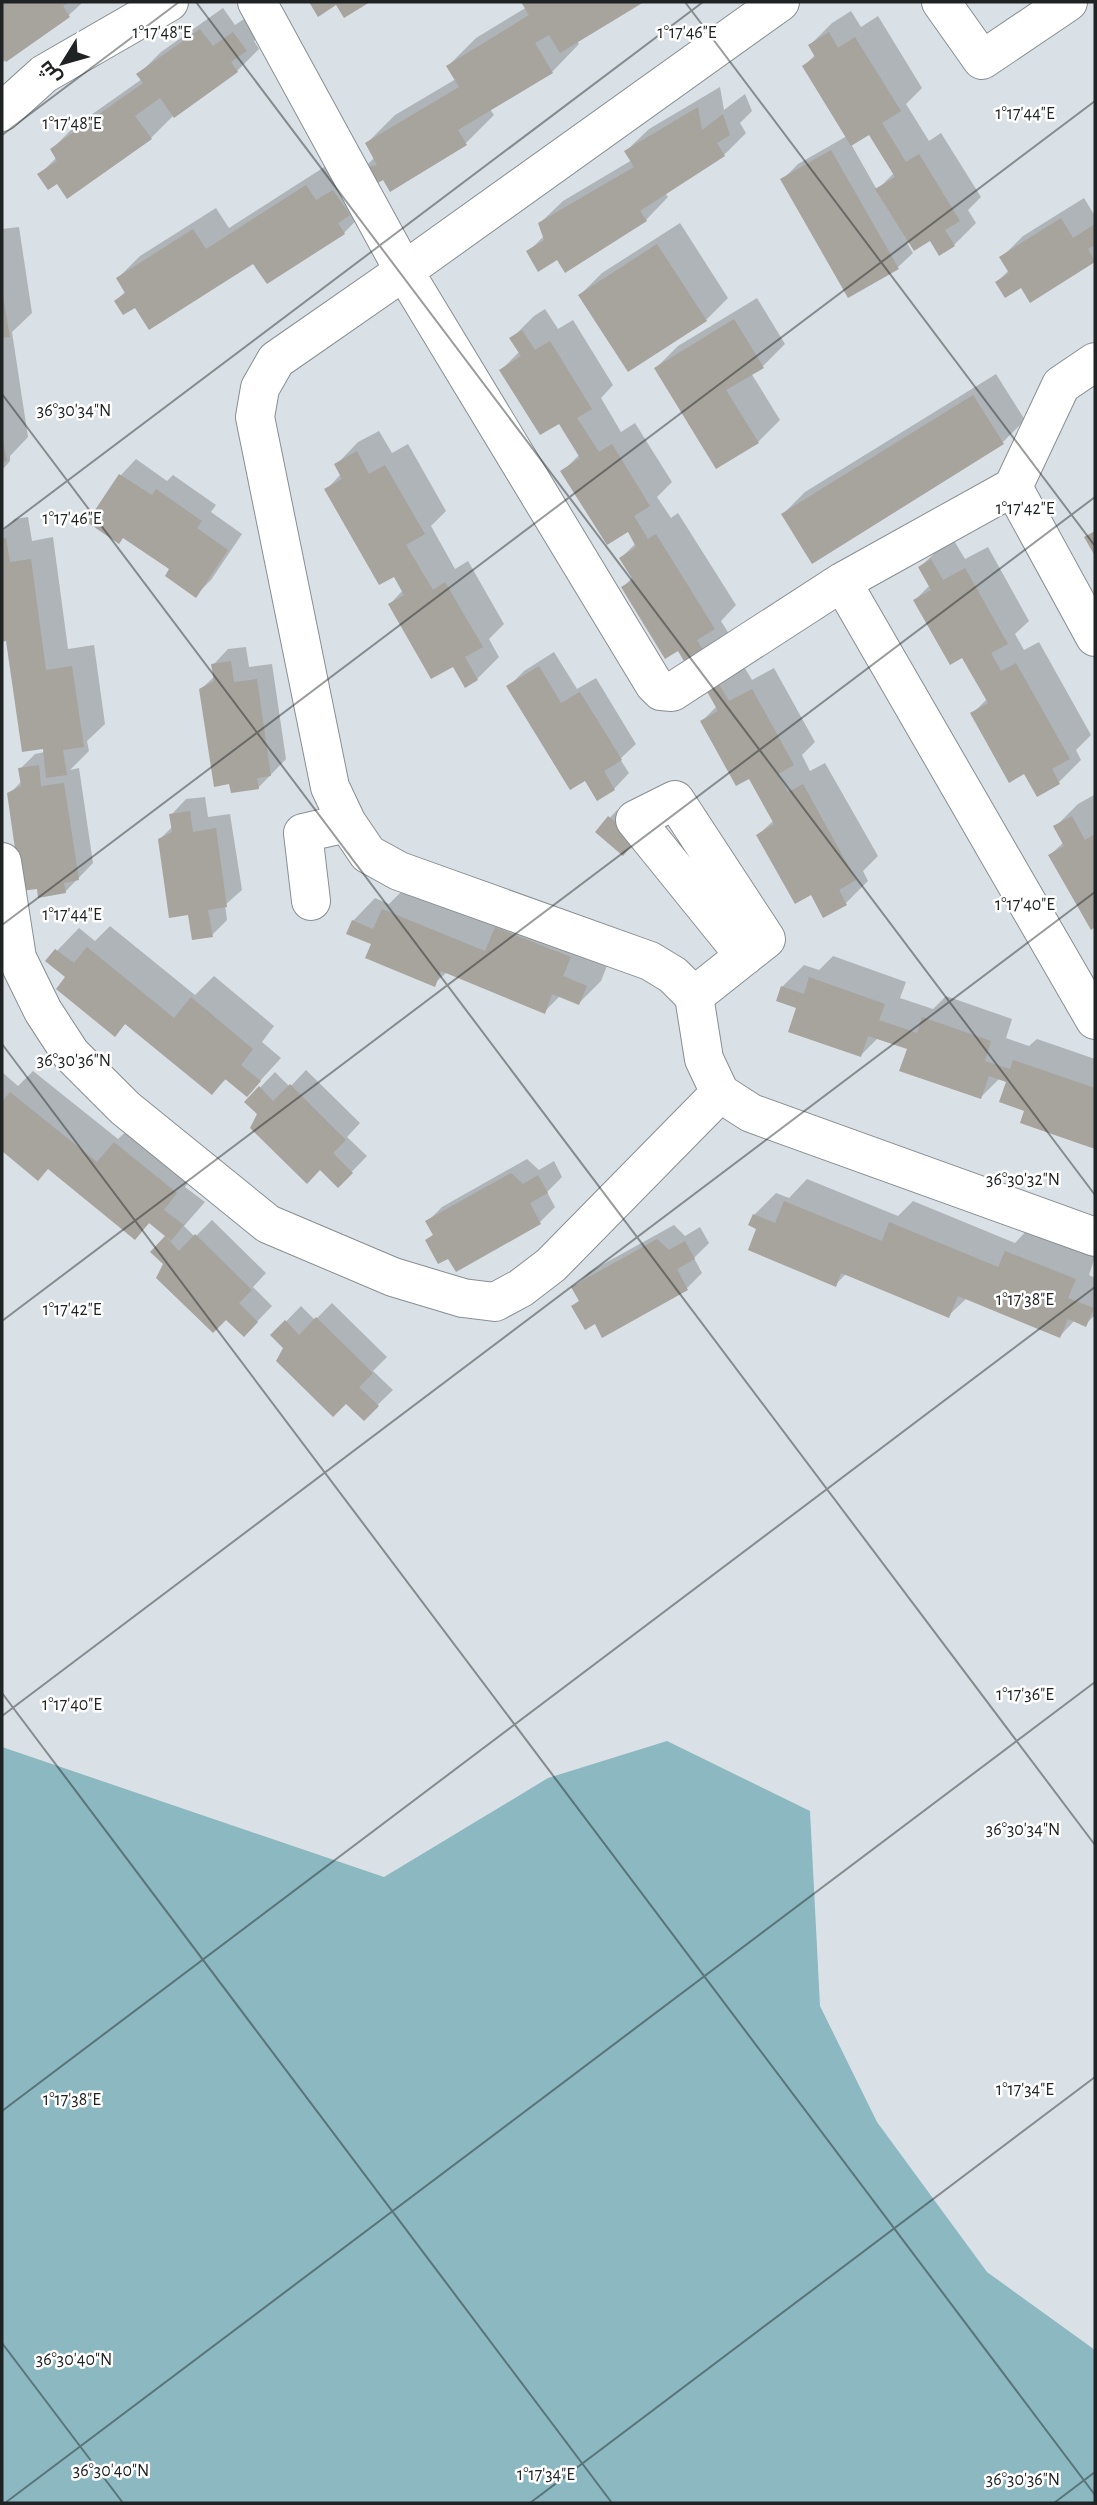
<svg xmlns="http://www.w3.org/2000/svg" width="1097" height="2505" font-family="'Alegreya Sans',Cairo,sans-serif">
<rect width="100%" height="100%" fill="#dae1e6"/>
<path fill="#8bb8c1" d="M 667,1741 L 810,1811 L 820,2006 L 877,2122 L 987,2272 L 1095,2350 L 1095,2503 L 2,2503 L 2,1747 L 384,1877 L 548,1778 Z"/>
<path fill="#0003" fill-rule="evenodd" d="M 2,2 L 83,2 L 69,15 L 2,63 Z
M 523,2 L 641,2 L 577,41 L 579,44 L 552,72 L 490,109 L 494,115 L 466,143 L 390,189 L 383,177 L 362,170 L 375,157 L 367,143 L 395,115 L 456,79 L 448,66 L 476,38 L 527,7 Z
M 223,8 L 235,25 L 256,11 L 268,27 L 254,41 L 259,49 L 237,71 L 174,115 L 151,138 L 57,181 L 39,175 L 57,157 L 52,149 L 74,127 L 142,79 L 139,74 L 161,52 Z
M 851,11 L 861,27 L 878,16 L 922,88 L 906,104 L 929,141 L 941,133 L 981,197 L 968,210 L 976,223 L 954,245 L 930,239 L 910,241 L 907,243 L 913,253 L 897,268 L 783,179 L 798,164 L 847,136 L 804,66 L 816,54 L 810,45 L 832,23 ZM 869,133 L 894,173 L 877,190 L 851,144 Z
M 720,87 L 724,110 L 745,94 L 752,111 L 740,123 L 746,133 L 724,155 L 665,193 L 668,197 L 646,220 L 565,271 L 557,258 L 528,252 L 544,236 L 540,223 L 563,201 L 632,160 L 626,151 L 649,129 Z
M 329,164 L 366,210 L 344,233 L 254,262 L 135,305 L 116,301 L 126,291 L 118,278 L 140,256 L 216,208 L 229,228 Z
M 1084,198 L 1095,216 L 1095,260 L 1031,301 L 1022,285 L 997,282 L 1009,270 L 1001,258 L 1023,236 Z
M 680,223 L 728,298 L 706,320 L 580,295 L 602,273 Z
M 19,227 L 32,313 L 12,332 L 28,437 L 10,456 L 10,461 L 2,470 L 2,229 Z
M 757,298 L 785,344 L 763,366 L 751,373 L 780,420 L 758,442 L 656,368 L 678,346 Z
M 545,309 L 558,329 L 573,320 L 613,385 L 601,398 L 621,432 L 635,423 L 672,482 L 657,497 L 671,518 L 678,513 L 736,605 L 721,621 L 729,634 L 707,656 L 623,587 L 633,577 L 621,558 L 636,543 L 628,529 L 563,471 L 580,454 L 559,421 L 501,370 L 520,351 L 512,338 L 534,316 Z
M 996,374 L 1025,420 L 1003,442 L 783,514 L 805,492 Z
M 379,431 L 392,453 L 408,444 L 446,511 L 431,526 L 455,569 L 468,561 L 504,624 L 489,639 L 499,657 L 477,679 L 454,664 L 390,604 L 403,590 L 395,575 L 326,490 L 341,474 L 336,465 L 358,442 Z
M 136,459 L 167,481 L 173,475 L 216,505 L 211,512 L 242,534 L 211,580 L 196,595 L 172,569 L 124,537 L 89,522 L 121,475 Z
M 28,517 L 32,541 L 53,537 L 68,649 L 94,645 L 105,724 L 87,741 L 89,751 L 70,770 L 79,768 L 93,863 L 65,892 L 38,887 L 9,794 L 22,781 L 20,769 L 35,754 L 45,752 L 8,639 L 2,640 L 2,532 L 15,519 Z
M 953,539 L 965,559 L 988,547 L 1029,621 L 1015,634 L 1024,650 L 1039,642 L 1091,735 L 1076,750 L 1081,760 L 1059,782 L 1025,772 L 972,714 L 987,699 L 963,655 L 915,600 L 930,585 L 920,567 L 943,545 Z
M 246,647 L 249,667 L 272,664 L 286,759 L 258,788 L 201,689 L 215,676 L 213,665 L 228,649 Z
M 554,652 L 577,689 L 596,678 L 636,744 L 620,759 L 629,773 L 614,789 L 585,779 L 509,686 L 524,671 Z
M 740,660 L 752,680 L 774,668 L 815,742 L 802,755 L 810,771 L 825,763 L 878,856 L 863,871 L 868,881 L 846,903 L 811,893 L 758,835 L 774,820 L 749,777 L 702,721 L 717,706 L 707,688 Z
M 1094,795 L 1095,925 L 1091,927 L 1050,855 L 1064,842 L 1055,827 L 1078,804 Z
M 205,797 L 208,817 L 230,814 L 242,890 L 225,905 L 227,920 L 212,935 L 189,913 L 160,839 L 173,826 L 171,815 L 186,799 Z
M 617,810 L 643,831 L 597,832 Z
M 405,888 L 608,963 L 601,981 L 579,1003 L 560,996 L 544,1012 L 447,972 L 434,984 L 373,943 L 353,921 L 375,898 L 389,904 Z
M 110,926 L 195,995 L 214,976 L 274,1026 L 262,1042 L 281,1058 L 247,1095 L 227,1078 L 212,1093 L 126,1023 L 115,1035 L 68,977 L 48,960 L 79,928 L 95,941 Z
M 833,956 L 906,982 L 900,998 L 933,1009 L 946,996 L 1012,1019 L 1006,1038 L 1029,1046 L 1037,1039 L 1095,1059 L 1095,1147 L 1022,1122 L 1026,1110 L 1008,1081 L 1000,1078 L 981,1097 L 909,1048 L 878,1038 L 861,1055 L 798,1007 L 782,987 L 804,965 L 819,970 Z
M 306,1070 L 360,1123 L 347,1137 L 367,1156 L 338,1186 L 246,1102 L 275,1072 L 290,1087 Z
M 33,1071 L 118,1139 L 137,1121 L 198,1170 L 185,1187 L 205,1202 L 184,1226 L 195,1237 L 212,1220 L 266,1273 L 253,1287 L 272,1306 L 244,1335 L 152,1252 L 167,1236 L 150,1222 L 135,1237 L 49,1167 L 38,1178 L 2,1149 L 2,1072 L 18,1086 Z
M 527,1159 L 539,1170 L 554,1161 L 562,1177 L 547,1192 L 555,1207 L 540,1222 L 449,1256 L 427,1240 L 434,1234 L 427,1222 L 442,1207 Z
M 807,1179 L 898,1216 L 913,1201 L 1015,1243 L 1028,1229 L 1095,1257 L 1089,1275 L 1095,1278 L 1095,1315 L 1085,1325 L 1075,1320 L 1060,1336 L 967,1298 L 948,1316 L 846,1274 L 836,1284 L 758,1228 L 754,1215 L 776,1193 L 789,1198 Z
M 674,1225 L 685,1236 L 700,1227 L 709,1243 L 694,1258 L 702,1273 L 687,1288 L 596,1322 L 574,1306 L 580,1300 L 574,1288 L 589,1272 Z
M 332,1303 L 387,1357 L 373,1371 L 393,1390 L 364,1418 L 273,1335 L 301,1306 L 315,1320 Z"/>
<path fill="#a7a39d" d="M 2,2 L 69,2 L 63,6 L 70,17 L 6,62 L 2,56 Z
M 309,2 L 370,2 L 344,18 L 336,5 L 318,17 Z
M 521,2 L 644,2 L 560,53 L 549,35 L 535,43 L 553,73 L 458,130 L 467,145 L 390,192 L 383,180 L 371,187 L 360,169 L 377,165 L 365,143 L 459,87 L 446,66 L 529,15 Z
M 200,29 L 213,46 L 233,32 L 247,51 L 231,62 L 238,72 L 174,118 L 160,98 L 135,116 L 152,139 L 67,199 L 57,184 L 48,190 L 37,174 L 57,161 L 50,149 L 143,83 L 136,74 Z
M 829,32 L 838,48 L 855,37 L 901,111 L 882,123 L 906,162 L 919,154 L 960,221 L 945,230 L 955,246 L 939,256 L 930,241 L 914,251 L 875,189 L 895,177 L 869,135 L 851,146 L 802,66 L 815,57 L 808,45 Z
M 698,107 L 702,130 L 723,114 L 730,135 L 717,143 L 725,156 L 640,211 L 647,221 L 565,273 L 557,260 L 538,272 L 526,251 L 544,240 L 538,223 L 634,167 L 624,151 Z
M 831,150 L 899,269 L 848,298 L 780,179 Z
M 306,185 L 316,200 L 333,190 L 350,215 L 338,223 L 345,234 L 267,284 L 253,264 L 149,330 L 135,308 L 123,315 L 114,301 L 125,293 L 116,278 L 193,229 L 206,249 Z
M 1061,218 L 1073,238 L 1095,224 L 1095,245 L 1088,249 L 1095,262 L 1030,303 L 1021,288 L 1005,298 L 995,282 L 1009,273 L 999,257 Z
M 657,244 L 707,321 L 628,372 L 578,295 Z
M 2,290 L 10,337 L 2,338 Z
M 734,319 L 764,368 L 726,390 L 759,443 L 716,469 L 654,368 Z
M 522,330 L 535,350 L 550,341 L 592,409 L 577,418 L 599,452 L 612,444 L 650,506 L 634,516 L 648,539 L 656,534 L 715,629 L 697,640 L 708,658 L 689,670 L 678,651 L 665,659 L 621,587 L 633,580 L 619,558 L 636,547 L 628,532 L 607,545 L 560,471 L 580,458 L 559,424 L 540,435 L 499,370 L 521,356 L 509,338 Z
M 973,395 L 1004,444 L 812,564 L 781,514 Z
M 2,437 L 7,461 L 2,462 Z
M 357,451 L 369,474 L 385,465 L 425,534 L 406,545 L 433,590 L 445,582 L 483,647 L 465,657 L 478,680 L 465,688 L 453,667 L 431,679 L 388,604 L 404,595 L 394,577 L 379,585 L 324,489 L 342,479 L 334,464 Z
M 119,474 L 152,495 L 156,489 L 202,521 L 197,528 L 228,550 L 196,598 L 165,576 L 169,569 L 123,538 L 119,544 L 87,522 Z
M 1095,531 L 1095,556 L 1084,537 Z
M 6,538 L 10,562 L 31,559 L 46,670 L 72,666 L 84,747 L 63,750 L 67,775 L 46,778 L 43,749 L 22,752 L 6,641 L 2,642 L 2,539 Z
M 931,559 L 943,580 L 965,568 L 1008,644 L 991,653 L 1001,671 L 1016,663 L 1070,759 L 1052,769 L 1060,784 L 1037,797 L 1024,774 L 1009,783 L 970,713 L 988,703 L 962,658 L 950,665 L 913,600 L 931,590 L 918,567 Z
M 231,661 L 234,682 L 257,679 L 271,776 L 257,778 L 259,789 L 231,793 L 229,784 L 214,787 L 199,689 L 214,681 L 211,664 Z
M 539,666 L 561,703 L 580,692 L 622,760 L 604,771 L 615,790 L 597,801 L 585,781 L 570,790 L 506,686 Z
M 717,681 L 729,701 L 752,689 L 794,765 L 778,774 L 788,792 L 803,784 L 856,880 L 839,890 L 847,905 L 823,918 L 811,895 L 795,904 L 756,835 L 774,824 L 749,779 L 736,786 L 700,721 L 718,711 L 705,688 Z
M 39,765 L 41,786 L 64,783 L 79,880 L 64,883 L 66,893 L 38,898 L 37,889 L 21,891 L 7,793 L 21,786 L 18,768 Z
M 190,811 L 193,832 L 216,828 L 227,907 L 208,910 L 213,937 L 192,940 L 188,915 L 169,918 L 158,839 L 172,832 L 169,814 Z
M 608,816 L 637,839 L 623,856 L 595,832 Z
M 1072,816 L 1085,840 L 1095,834 L 1095,927 L 1091,930 L 1048,855 L 1064,846 L 1053,826 Z
M 382,909 L 485,951 L 495,927 L 571,957 L 563,976 L 587,986 L 579,1005 L 552,994 L 545,1014 L 441,971 L 435,987 L 365,958 L 371,944 L 346,934 L 352,920 L 373,929 Z
M 87,947 L 174,1018 L 191,997 L 253,1049 L 241,1065 L 261,1081 L 247,1097 L 225,1079 L 212,1095 L 125,1024 L 115,1037 L 56,989 L 65,977 L 45,961 L 55,949 L 74,963 Z
M 809,977 L 885,1004 L 879,1020 L 917,1033 L 922,1017 L 991,1041 L 985,1061 L 1010,1069 L 1013,1060 L 1095,1088 L 1095,1149 L 1020,1123 L 1024,1111 L 999,1102 L 1006,1082 L 989,1076 L 981,1099 L 899,1071 L 907,1049 L 868,1036 L 861,1057 L 788,1032 L 796,1008 L 776,1001 L 781,986 L 804,994 Z
M 290,1084 L 346,1140 L 333,1153 L 353,1173 L 338,1188 L 320,1170 L 307,1184 L 250,1128 L 257,1114 L 244,1102 L 259,1086 L 273,1101 Z
M 10,1092 L 97,1162 L 114,1142 L 177,1193 L 164,1210 L 184,1225 L 171,1241 L 149,1223 L 135,1240 L 48,1169 L 38,1181 L 2,1151 L 2,1102 Z
M 511,1173 L 523,1184 L 538,1175 L 548,1193 L 530,1203 L 541,1224 L 456,1272 L 448,1259 L 438,1264 L 425,1240 L 433,1235 L 425,1221 Z
M 784,1201 L 882,1241 L 889,1222 L 998,1267 L 1005,1251 L 1076,1279 L 1068,1298 L 1094,1308 L 1086,1327 L 1068,1319 L 1060,1338 L 958,1296 L 949,1318 L 841,1273 L 836,1287 L 748,1250 L 756,1229 L 748,1225 L 753,1214 L 775,1223 Z
M 195,1234 L 252,1290 L 239,1303 L 258,1322 L 244,1337 L 226,1320 L 213,1333 L 156,1278 L 163,1264 L 150,1252 L 165,1236 L 179,1251 Z
M 657,1239 L 669,1250 L 685,1241 L 695,1259 L 677,1269 L 688,1290 L 602,1338 L 595,1324 L 585,1330 L 571,1306 L 579,1301 L 571,1287 Z
M 316,1317 L 373,1373 L 359,1387 L 379,1406 L 364,1421 L 346,1404 L 333,1417 L 276,1361 L 283,1348 L 270,1335 L 285,1320 L 299,1335 Z"/>
<g fill="none" stroke-linecap="round" stroke-linejoin="round">
<g stroke="#888e93" stroke-width="40">
<path id="street" d="M 257,2 L 404,271 L 654,684 L 661,691 L 672,692 L 842,582 L 1013,487 L 1061,385 L 1095,362
M 780,2 L 404,271 L 276,360 L 260,388 L 255,417 L 330,787 L 347,823 L 368,854 L 399,871 L 650,961 L 673,975 L 694,996 L 704,1059 L 720,1093 L 751,1113 L 1095,1237
M 941,2 L 982,60 L 1068,2
M 2,112 L 44,74 L 169,2
M 1013,487 L 1095,637
M 842,582 L 1095,1020
M 2,862 L 17,958 L 43,1011 L 71,1054 L 125,1108 L 268,1224 L 393,1277 L 463,1298 L 495,1302 L 521,1288 L 551,1265 L 720,1093
M 311,901 L 303,833 L 347,823
M 694,996 L 766,939 L 675,800 L 635,820 L 745,956"/>
</g>
<use href="#street" stroke="#fff" stroke-width="38"/>
</g>
<path fill="none" stroke="#202324" stroke-width="2" stroke-opacity="0.45" d="M 196,2 L 1095,1195M 685,2 L 1095,546M 2,135 L 179,2M 2,394 L 1095,1845M 2,530 L 703,2M 2,925 L 1095,101M 2,1044 L 1095,2495M 2,1321 L 1095,497M 2,1693 L 612,2503M 2,1716 L 1095,892M 2,2111 L 1095,1287M 2,2343 L 123,2503M 5,2503 L 1095,1682M 530,2503 L 1095,2077M 1054,2503 L 1095,2472"/>
<g font-size="18" text-anchor="middle" fill="#202324" stroke="#fff" stroke-width="5" stroke-linejoin="round" paint-order="stroke">
<text x="162" y="38">1°17'48"E</text>
<text x="687" y="38">1°17'46"E</text>
<text x="1025" y="119">1°17'44"E</text>
<text x="72" y="129">1°17'48"E</text>
<text x="74" y="416">36°30'34"N</text>
<text x="1025" y="514">1°17'42"E</text>
<text x="72" y="524">1°17'46"E</text>
<text x="1025" y="910">1°17'40"E</text>
<text x="72" y="920">1°17'44"E</text>
<text x="74" y="1066">36°30'36"N</text>
<text x="1023" y="1185">36°30'32"N</text>
<text x="1025" y="1305">1°17'38"E</text>
<text x="72" y="1315">1°17'42"E</text>
<text x="1025" y="1700">1°17'36"E</text>
<text x="72" y="1710">1°17'40"E</text>
<text x="1023" y="1835">36°30'34"N</text>
<text x="1025" y="2095">1°17'34"E</text>
<text x="72" y="2105">1°17'38"E</text>
<text x="74" y="2365">36°30'40"N</text>
<text x="111" y="2476">36°30'40"N</text>
<text x="546" y="2480">1°17'34"E</text>
<text x="1023" y="2485">36°30'36"N</text>
</g>
<rect width="1097" height="2505" fill="none" stroke="#202324" stroke-width="7"/>
<g transform="translate(63 63) rotate(233)" stroke="#ffffff" stroke-width="5" paint-order="stroke">
<path d="M0-5L12 26L0 18L-12 26Z" fill="#202324"/>
<text y="-10" font-size="19" font-weight="bold" text-anchor="middle" fill="#202324">ش</text>
</g>
</svg>
